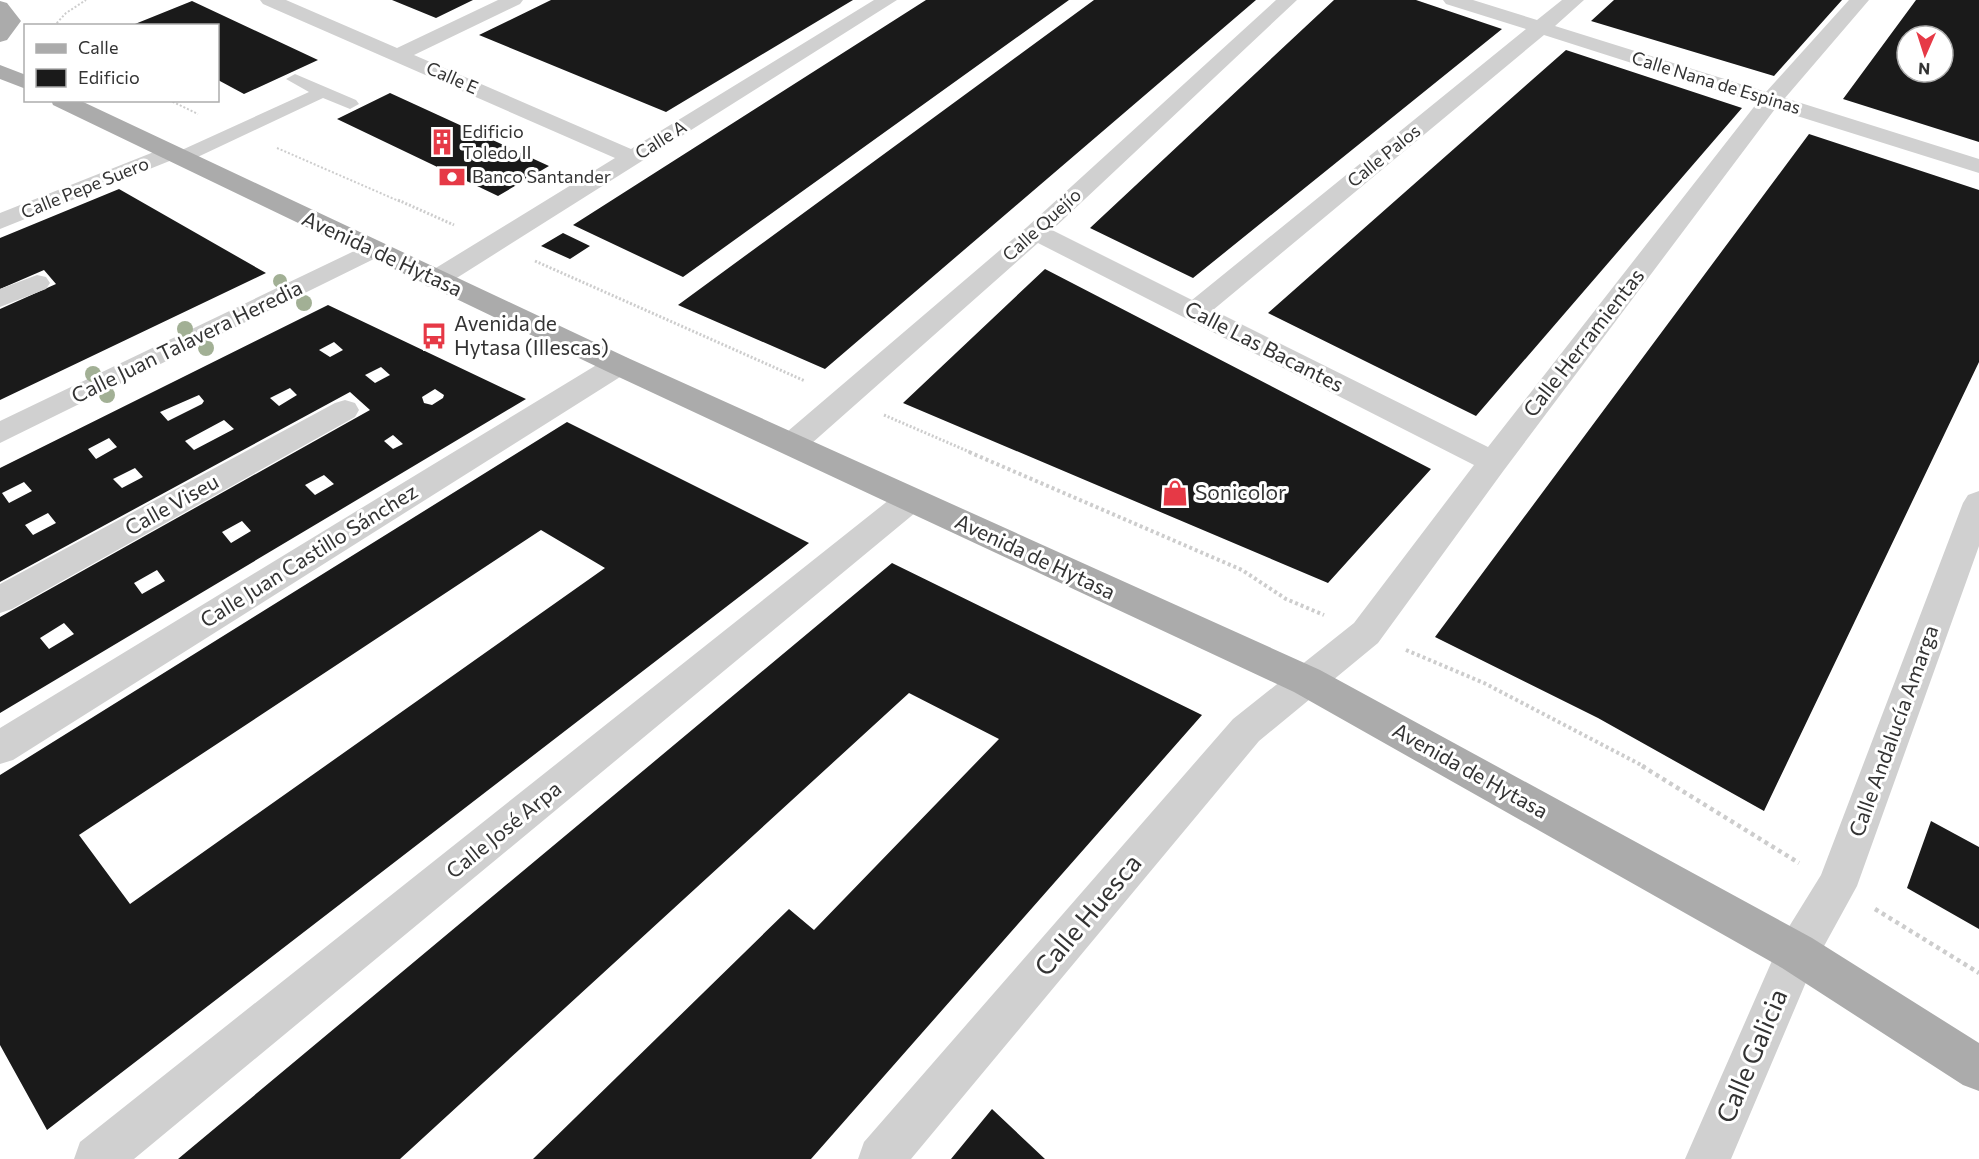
<svg xmlns="http://www.w3.org/2000/svg" width="1979" height="1159" font-family="Commissioner,sans-serif">
<rect width="100%" height="100%" fill="#fff"/>
<path fill="#1a1a1a" fill-rule="evenodd" d="M 392,0 L 473,0 L 436,18 Z
M 551,0 L 853,0 L 666,112 L 479,35 Z
M 926,0 L 1069,0 L 683,277 L 573,225 Z
M 1094,0 L 1256,0 L 825,369 L 678,305 Z
M 1334,0 L 1416,0 L 1502,29 L 1193,278 L 1090,228 Z
M 1614,0 L 1842,0 L 1774,76 L 1591,21 Z
M 1916,0 L 1979,0 L 1979,142 L 1843,99 ZM 1907,36 L 1943,36 L 1943,72 L 1907,72 Z
M 192,1 L 318,60 L 244,94 L 218,80 L 218,26 L 130,26 Z
M 1566,50 L 1742,108 L 1476,416 L 1268,313 Z
M 390,93 L 549,166 L 498,196 L 337,119 Z
M 1809,134 L 1979,190 L 1979,362 L 1764,811 L 1598,718 L 1435,637 Z
M 119,189 L 266,273 L 0,400 L 0,309 L 56,284 L 44,270 L 0,289 L 0,238 Z
M 563,233 L 590,246 L 570,259 L 541,246 Z
M 1045,269 L 1431,469 L 1328,583 L 903,403 Z
M 328,305 L 526,399 L 0,713 L 0,617 L 370,410 L 350,392 L 0,582 L 0,468 ZM 334,342 L 343,350 L 330,357 L 319,350 ZM 381,367 L 390,375 L 375,383 L 365,375 ZM 290,388 L 297,395 L 279,406 L 270,398 ZM 435,389 L 444,395 L 443,398 L 432,405 L 424,403 L 422,397 ZM 199,395 L 204,401 L 202,404 L 168,421 L 160,412 ZM 224,420 L 234,429 L 194,450 L 185,441 ZM 393,435 L 403,444 L 393,449 L 384,441 ZM 109,438 L 117,447 L 96,459 L 88,449 ZM 135,468 L 143,477 L 122,488 L 113,479 ZM 324,475 L 334,484 L 315,495 L 305,485 ZM 24,482 L 32,491 L 9,503 L 2,493 ZM 48,513 L 56,523 L 33,535 L 25,525 ZM 242,521 L 251,531 L 231,543 L 222,532 ZM 157,570 L 165,581 L 142,594 L 134,583 ZM 64,623 L 74,634 L 49,649 L 40,638 Z
M 567,422 L 809,543 L 47,1130 L 0,1045 L 0,775 ZM 541,530 L 605,568 L 130,904 L 79,835 Z
M 892,563 L 1202,715 L 811,1159 L 533,1159 L 789,909 L 814,930 L 999,739 L 909,693 L 400,1159 L 178,1159 Z
M 1931,821 L 1979,847 L 1979,929 L 1907,888 Z
M 992,1109 L 1045,1159 L 951,1159 Z"/>
<g fill="none" stroke-linecap="round" stroke-linejoin="round">
<path stroke="#cdcdcd" stroke-width="2" stroke-dasharray="2 2" stroke-linecap="butt" d="M 54,26 L 66,13 L 86,0
M 169,100 L 198,114
M 277,148 L 401,202"/>
<path stroke="#cdcdcd" stroke-width="3" stroke-dasharray="2 2" stroke-linecap="butt" d="M 398,200 L 454,225
M 535,261 L 805,381
M 884,415 L 972,453"/>
<path stroke="#cdcdcd" stroke-width="4" stroke-dasharray="3 3" stroke-linecap="butt" d="M 969,452 L 1242,570 L 1286,599 L 1324,615
M 1406,650 L 1484,683 L 1645,767"/>
<path stroke="#cdcdcd" stroke-width="4.5" stroke-dasharray="4 4" stroke-linecap="butt" d="M 1642,766 L 1799,863
M 1875,909 L 1979,973"/>
<path fill="#d0d0d0" fill-rule="evenodd" d="M 295,74 L 356,100 L 359,104 L 350,109 L 323,98 L 187,162 L 173,162 L 171,158 L 173,154 L 309,92 L 286,79 Z"/>
<path fill="#d0d0d0" fill-rule="evenodd" d="M 260,0 L 286,0 L 397,48 L 498,0 L 523,0 L 520,4 L 414,55 L 631,149 L 874,0 L 897,0 L 444,286 L 435,288 L 426,286 L 422,280 L 426,274 L 615,158 L 263,4 Z
M 1276,0 L 1297,0 L 1052,230 L 1192,300 L 1526,29 L 1446,4 L 1443,0 L 1473,0 L 1537,20 L 1562,0 L 1584,0 L 1555,26 L 1766,92 L 1849,0 L 1869,0 L 1785,98 L 1979,159 L 1979,173 L 1775,109 L 1504,470 L 1378,643 L 1259,741 L 911,1159 L 858,1159 L 864,1142 L 1233,719 L 1354,623 L 1474,465 L 1038,243 L 803,451 L 792,455 L 781,451 L 777,444 L 781,437 L 1027,227 ZM 1544,35 L 1757,103 L 1488,447 L 1213,310 Z
M 169,146 L 177,148 L 180,153 L 177,158 L 0,229 L 0,213 Z
M 373,242 L 382,245 L 386,250 L 382,255 L 0,443 L 0,421 Z
M 37,275 L 46,277 L 50,283 L 46,289 L 0,307 L 0,289 Z
M 618,356 L 628,358 L 632,365 L 628,372 L 13,760 L 0,764 L 0,728 L 608,358 Z
M 345,400 L 355,403 L 359,410 L 355,417 L 12,609 L 0,613 L 0,584 L 335,403 Z
M 910,488 L 921,492 L 926,500 L 921,508 L 134,1159 L 74,1159 L 80,1142 L 899,492 Z
M 1979,491 L 1979,546 L 1857,886 L 1812,968 L 1731,1159 L 1685,1159 L 1782,938 L 1821,875 L 1963,503 L 1968,495 Z"/>
<path fill="#ababab" fill-rule="evenodd" d="M 0,1 L 7,3 L 21,21 L 7,40 L 0,42 Z
M 0,65 L 26,75 L 26,89 L 0,79 Z
M 51,100 L 79,100 L 628,358 L 1320,670 L 1812,938 L 1979,1043 L 1979,1091 L 1963,1085 L 1782,968 L 1294,692 L 608,372 L 53,105 Z"/>
</g>
<g fill="#a2b095">
<circle cx="280" cy="281" r="7"/>
<circle cx="304" cy="303" r="8"/>
<circle cx="185" cy="329" r="8"/>
<circle cx="206" cy="348" r="8"/>
<circle cx="93" cy="374" r="8"/>
<circle cx="107" cy="395" r="8"/>
</g>
<defs>
<g id="building-bare" transform="scale(2.07)"><path d="M-4-6H4V6H1V3H-1V6H-4ZM-2.5-4.3h1.7v1.8h-1.7ZM.8-4.3h1.7v1.8H.8ZM-2.5-1h1.7V.8h-1.7ZM.8-1h1.7V.8H.8Z" fill="#e63946" stroke="#fff" stroke-width="2.5" paint-order="stroke"/></g>
<g id="bank-bare" transform="scale(2.07)"><path d="M-6-4H6V4H-6ZM0-2.3a2.3 2.3 0 1 0 0 4.6a2.3 2.3 0 1 0 0-4.6Z" fill="#e63946" stroke="#fff" stroke-width="2.5" paint-order="stroke"/></g>
<g id="bus-bare" transform="scale(2.07)"><path d="M-5-6H5V4H4V6H2V4H-2V6H-4V4H-5ZM-3.5-4V0h7V-4ZM-3.5 1.2v1.5H-2V1.2ZM2 1.2v1.5H3.5V1.2Z" fill="#e63946" stroke="#fff" stroke-width="2.5" paint-order="stroke"/></g>
<g id="shop-bare" transform="scale(2.07)"><path d="M-5-2.5h2.3a2.7 3.5 0 0 1 5.4 0H5L5.5 6h-11ZM-1.5-2.5h3a1.5 2.3 0 0 0-3 0Z" fill="#e63946" stroke="#fff" stroke-width="2.5" paint-order="stroke"/></g>
</defs>
<g fill-rule="evenodd">
<use href="#building-bare" x="442" y="142"/>
<use href="#bank-bare" x="452" y="177"/>
<use href="#bus-bare" x="434" y="336"/>
<use href="#shop-bare" x="1175" y="493"/>
</g>
<g text-anchor="middle" stroke-width="6" stroke-linejoin="round" paint-order="stroke">
<g font-size="18" fill="#333" stroke="#fff">
<text transform="translate(452 78) rotate(24)" y="6">Calle E</text>
<text transform="translate(1716 83) rotate(17)" y="6">Calle Nana de Espinas</text>
<text transform="translate(661 140) rotate(-32)" y="6">Calle A</text>
<text transform="translate(1384 156) rotate(-39)" y="6">Calle Palos</text>
<text transform="translate(85 188) rotate(-22)" y="6">Calle Pepe Suero</text>
<text transform="translate(1042 225) rotate(-42)" y="6">Calle Quejío</text>
</g>
<g font-size="18" fill="#333" stroke="#fff" text-anchor="start">
<text x="462" y="138">Edificio<tspan x="462" dy="21">Toledo II</tspan></text>
<text x="472" y="183">Banco Santander</text>
</g>
<g font-size="21" fill="#333" stroke="#fff">
<text transform="translate(382 254) rotate(25)" y="7">Avenida de Hytasa</text>
<text transform="translate(187 342) rotate(-26)" y="7">Calle Juan Talavera Heredia</text>
<text transform="translate(1584 343) rotate(-52)" y="7">Calle Herramientas</text>
<text transform="translate(1264 347) rotate(27)" y="7">Calle Las Bacantes</text>
<text transform="translate(172 505) rotate(-29)" y="7">Calle Viseu</text>
<text transform="translate(309 556) rotate(-32)" y="7">Calle Juan Castillo Sánchez</text>
<text transform="translate(1035 557) rotate(25)" y="7">Avenida de Hytasa</text>
<text transform="translate(1894 731) rotate(-70)" y="7">Calle Andalucía Amarga</text>
<text transform="translate(1470 771) rotate(29)" y="7">Avenida de Hytasa</text>
<text transform="translate(504 830) rotate(-39)" y="7">Calle José Arpa</text>
</g>
<g font-size="21" fill="#333" stroke="#fff" text-anchor="start">
<text x="454" y="331">Avenida de<tspan x="454" dy="24">Hytasa (Illescas)</tspan></text>
<text x="1195" y="500">Sonicolor</text>
</g>
<g font-size="26" fill="#333" stroke="#fff">
<text transform="translate(1088 915) rotate(-50)" y="9">Calle Huesca</text>
<text transform="translate(1752 1056) rotate(-67)" y="9">Calle Galicia</text>
</g>
</g>
<rect x="24" y="24" width="195" height="78" fill="#ffffff" stroke="#adadad" stroke-width="1.5"/>
<rect x="36" y="44" width="30" height="9" fill="#ababab" stroke="#adadad" stroke-width="1.5"/>
<text x="78" y="54" font-size="18" fill="#333333">Calle</text>
<rect x="36" y="69" width="30" height="18" fill="#1a1a1a" stroke="#adadad" stroke-width="1.5"/>
<text x="78" y="84" font-size="18" fill="#333333">Edificio</text>
<g transform="translate(1925 54) rotate(183)"><circle r="28" fill="#ffffff" stroke="#adadad" stroke-width="1.5"/>
<path d="M0-4.5L10 22L0 15L-10 22Z" fill="#e63946"/>
<text y="-9" font-size="16" font-weight="bold" text-anchor="middle" fill="#333333">N</text>
</g>
</svg>
